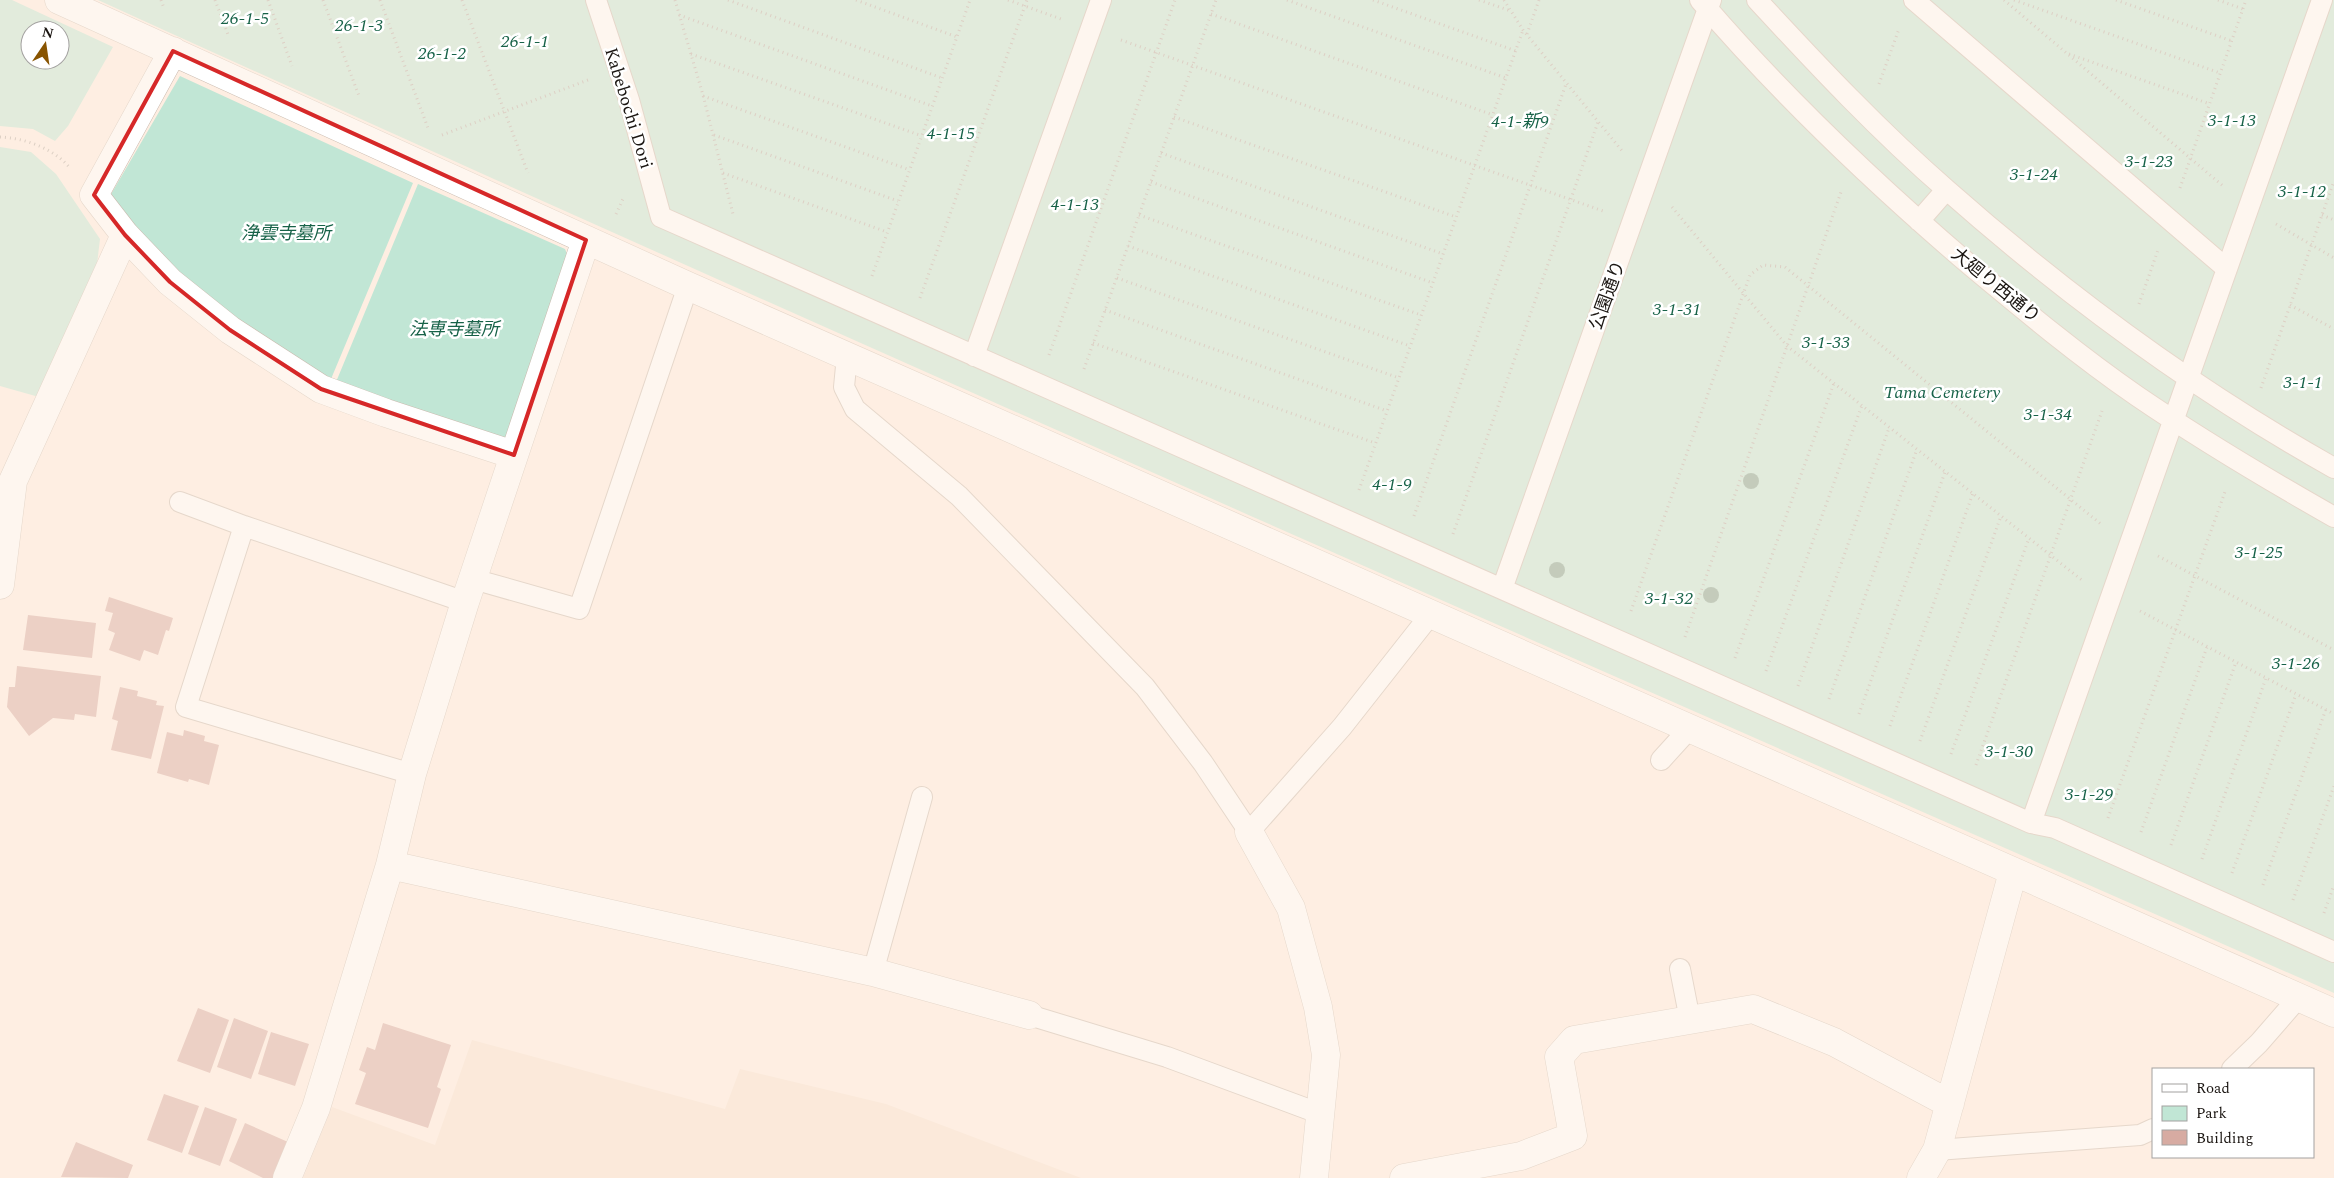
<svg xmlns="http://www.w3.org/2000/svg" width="2334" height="1178" font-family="Spectral,'Noto Sans JP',serif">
<rect width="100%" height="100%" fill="#feeee2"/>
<path fill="#f8e2d1" d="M 472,1040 L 725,1109 L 740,1069 L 886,1104 L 1081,1178 L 303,1178 L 332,1107 L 435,1145 Z"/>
<path fill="#c1e6d5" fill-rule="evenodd" d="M 0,0 L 12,0 L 113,47 L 68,126 L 55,141 L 33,129 L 0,126 ZM 30,30 L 60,30 L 60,60 L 30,60 Z
M 98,0 L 2334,0 L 2334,993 C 1588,664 840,338 98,0 Z
M 180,76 L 413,183 L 331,379 L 234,317 L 182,276 L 107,201 Z
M 0,147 L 31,152 L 56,174 L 100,239 L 97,264 L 39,397 L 0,386 Z
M 418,184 L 565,249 L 570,261 L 510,443 L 336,382 Z"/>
<path fill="#d7aba2" d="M 109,597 L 173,618 L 169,631 L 166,630 L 158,655 L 144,650 L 140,661 L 109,650 L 115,633 L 108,630 L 113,613 L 105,611 Z
M 28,615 L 96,623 L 92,658 L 23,650 Z
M 17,666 L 101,676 L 96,717 L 75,714 L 74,720 L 53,718 L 29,736 L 7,707 L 9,687 L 15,687 Z
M 120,687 L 138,691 L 137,696 L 157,701 L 156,705 L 164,706 L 151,759 L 111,750 L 118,721 L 112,719 Z
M 184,730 L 205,736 L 204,741 L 219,745 L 209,785 L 189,779 L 188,782 L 157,773 L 167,732 L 183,736 Z
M 198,1008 L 229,1020 L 210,1073 L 177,1061 Z
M 234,1018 L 268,1031 L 251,1079 L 217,1067 Z
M 383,1023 L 451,1045 L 437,1087 L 441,1089 L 428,1128 L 355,1104 L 366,1073 L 359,1070 L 367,1047 L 375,1050 Z
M 271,1032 L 309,1044 L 295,1086 L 258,1074 Z
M 164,1094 L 199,1106 L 182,1153 L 147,1140 Z
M 205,1107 L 237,1119 L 220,1166 L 188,1154 Z
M 245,1123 L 288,1142 L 273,1178 L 263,1178 L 229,1161 Z
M 76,1142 L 133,1165 L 128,1178 L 61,1177 Z"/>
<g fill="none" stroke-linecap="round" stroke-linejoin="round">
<g stroke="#cabbaf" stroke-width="22">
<path id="service" d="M 596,0 L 629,100 L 661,217 L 2031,823 L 2055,828 L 2334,952
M 1700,0 C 1783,97 1875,184 1971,266 C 2025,311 2079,356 2137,396 C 2200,439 2267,479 2334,517
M 1757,0 C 1818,66 1879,131 1947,190 C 2066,295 2195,390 2334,468
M 1914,0 L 2227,269
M 1919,221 L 1946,190
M 847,356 L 844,387 L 855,409 L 959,496 L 1145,687 L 1203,763 L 1249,832 L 1342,727 L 1431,614
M 974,356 L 1101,0
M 180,502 L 244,526 L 465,602
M 244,526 L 186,707 L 412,774
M 473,579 L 579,609 L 688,286
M 1502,589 L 1711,0
M 1661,760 L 1690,728
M 2031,823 L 2322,0
M 1680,969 L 1690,1020
M 873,972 L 922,797
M 1029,1015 L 1167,1057 L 1321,1114
M 2232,1069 L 2259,1043 L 2299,997
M 1937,1150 L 2140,1135 L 2153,1129"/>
</g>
<g stroke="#cabbaf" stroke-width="29">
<path id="minor" d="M 59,0 L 688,286 L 2334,1013
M 173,51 L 94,195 L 125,235 L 170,282 L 230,330 L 321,389 L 386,413 L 514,455
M 0,585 L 13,481 L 125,235
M 1249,832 L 1291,908 L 1318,1007 L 1326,1055 L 1314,1178
M 390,865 L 873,972 L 1029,1015
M 287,1178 L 316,1108 L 390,865 L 412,774 L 465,602 L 586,240
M 1404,1178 L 1521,1156 L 1573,1136 L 1559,1057 L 1574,1040 L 1753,1009 L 1834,1042 L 1950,1104
M 1921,1178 L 1937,1150 L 2013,872"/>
</g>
<path stroke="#b7aaa1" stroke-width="3" stroke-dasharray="1 4" stroke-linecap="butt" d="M 161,0 L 164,8
M 215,0 L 229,37
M 268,0 L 292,66
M 323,0 L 359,96
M 380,0 L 428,128
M 462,0 L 528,173
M 675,0 L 703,95 L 733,214
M 728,0 L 942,78
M 856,0 L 957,37
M 1008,0 L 1061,19
M 1287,0 L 1506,78
M 1373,0 L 1516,51
M 1479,0 L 1511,11
M 1504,0 L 1523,30 L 1623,152
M 2004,0 L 2223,186
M 2014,0 L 2220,73
M 2116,0 L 2232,41
M 2218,0 L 2243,9
M 1211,14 L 1493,115
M 679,15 L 932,106
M 1527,34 L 1539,0
M 1121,40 L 1603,211
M 691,54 L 922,136
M 2069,54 L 2210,104
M 1879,84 L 1899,29
M 703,96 L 910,170
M 1174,117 L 1456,217
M 442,135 L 588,80
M 714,135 L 898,201
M 0,137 C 24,138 53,148 69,167
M 1161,153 L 1443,254
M 723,173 L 887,232
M 1151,182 L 1433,283
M 2180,188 L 2246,0
M 1672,207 L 1787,346 L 2083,581
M 616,214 L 623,199
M 1139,215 L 1421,315
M 2322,215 L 2334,220
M 2276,224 L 2334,258
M 1128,246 L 1410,346
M 872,276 L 970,0
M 1117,278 L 1399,378
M 920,298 L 1027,0
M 2139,304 L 2158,250
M 2290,305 L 2334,329
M 1105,310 L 1387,411
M 1093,343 L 1375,443
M 1049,355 L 1175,0
M 1084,369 L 1216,0
M 2261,388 L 2334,181
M 1359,490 L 1523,30
M 1414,516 L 1566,84
M 1453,534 L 1598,122
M 2158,556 L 2334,650
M 1631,611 L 1750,275 L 1763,265 L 1785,267 L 2102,525
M 2140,611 L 2334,714
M 1685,637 L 1841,192
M 1735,658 L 1834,383
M 1766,671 L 1862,405
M 1798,686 L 1889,428
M 1829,699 L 1917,449
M 1859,714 L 1945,472
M 1890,726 L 1973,493
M 1920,741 L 2001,516
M 1951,754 L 2029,538
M 1976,765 L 2102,411
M 2108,818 L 2226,489
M 2141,832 L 2207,647
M 2171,845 L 2236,662
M 2202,859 L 2266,678
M 2232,873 L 2296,694
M 2263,885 L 2326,709
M 2293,900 L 2334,786
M 2324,913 L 2334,885"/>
<use href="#service" stroke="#fff" stroke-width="20"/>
<use href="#minor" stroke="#fff" stroke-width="28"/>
</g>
<g fill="#7fa18d">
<circle cx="1751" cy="481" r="8"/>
<circle cx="1557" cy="570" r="8"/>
<circle cx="1711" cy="595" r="8"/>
</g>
<path d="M0 0H2334V1178H0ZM 173,51 L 586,240 L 514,455 L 321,389 L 230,330 L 170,282 L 125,235 L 94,195 Z" fill="#feeee2" fill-opacity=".55" fill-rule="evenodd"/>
<path fill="none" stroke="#d62828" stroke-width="4" stroke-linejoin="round" d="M 173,51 L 586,240 L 514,455 L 321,389 L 230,330 L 170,282 L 125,235 L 94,195 Z"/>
<g text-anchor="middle" stroke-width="5" stroke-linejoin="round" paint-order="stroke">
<g font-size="18" font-style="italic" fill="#176248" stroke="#fff">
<text x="245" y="24">26-1-5</text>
<text x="359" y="31">26-1-3</text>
<text x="525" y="47">26-1-1</text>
<text x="442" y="59">26-1-2</text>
<text x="2232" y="126">3-1-13</text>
<text x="1520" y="127">4-1-新9</text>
<text x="951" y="139">4-1-15</text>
<text x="2149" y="167">3-1-23</text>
<text x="2034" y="180">3-1-24</text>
<text x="2302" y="197">3-1-12</text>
<text x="1075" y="210">4-1-13</text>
<text x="286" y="239">浄雲寺墓所</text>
<text x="1677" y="315">3-1-31</text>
<text x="454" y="335">法専寺墓所</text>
<text x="1826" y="348">3-1-33</text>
<text x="2303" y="388">3-1-1</text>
<text x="1942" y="398">Tama Cemetery</text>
<text x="2048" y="420">3-1-34</text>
<text x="1392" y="490">4-1-9</text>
<text x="2259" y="558">3-1-25</text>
<text x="1669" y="604">3-1-32</text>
<text x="2296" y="669">3-1-26</text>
<text x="2009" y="757">3-1-30</text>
<text x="2089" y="800">3-1-29</text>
</g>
<g font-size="18" fill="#1a1511" stroke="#fff">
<text transform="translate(629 108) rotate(73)" y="6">Kabebochi Dori</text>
<text transform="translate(1996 285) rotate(39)" y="6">大廻り西通り</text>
<text transform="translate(1607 295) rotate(-70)" y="6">公園通り</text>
</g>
</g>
<rect x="2152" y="1068" width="162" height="90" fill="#ffffff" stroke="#a3a1a0"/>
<rect x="2162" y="1084" width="25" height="8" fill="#ffffff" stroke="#a3a1a0"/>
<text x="2196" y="1093" font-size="15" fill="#1a1511">Road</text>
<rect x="2162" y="1106" width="25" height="15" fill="#c1e6d5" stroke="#a3a1a0"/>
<text x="2196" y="1118" font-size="15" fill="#1a1511">Park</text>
<rect x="2162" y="1130" width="25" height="15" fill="#d7aba2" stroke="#a3a1a0"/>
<text x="2196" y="1143" font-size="15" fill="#1a1511">Building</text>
<g transform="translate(45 45) rotate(13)"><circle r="24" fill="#ffffff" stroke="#a3a1a0"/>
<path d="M0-4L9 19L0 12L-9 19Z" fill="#885400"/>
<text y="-8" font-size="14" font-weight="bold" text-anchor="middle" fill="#1a1511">N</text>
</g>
</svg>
